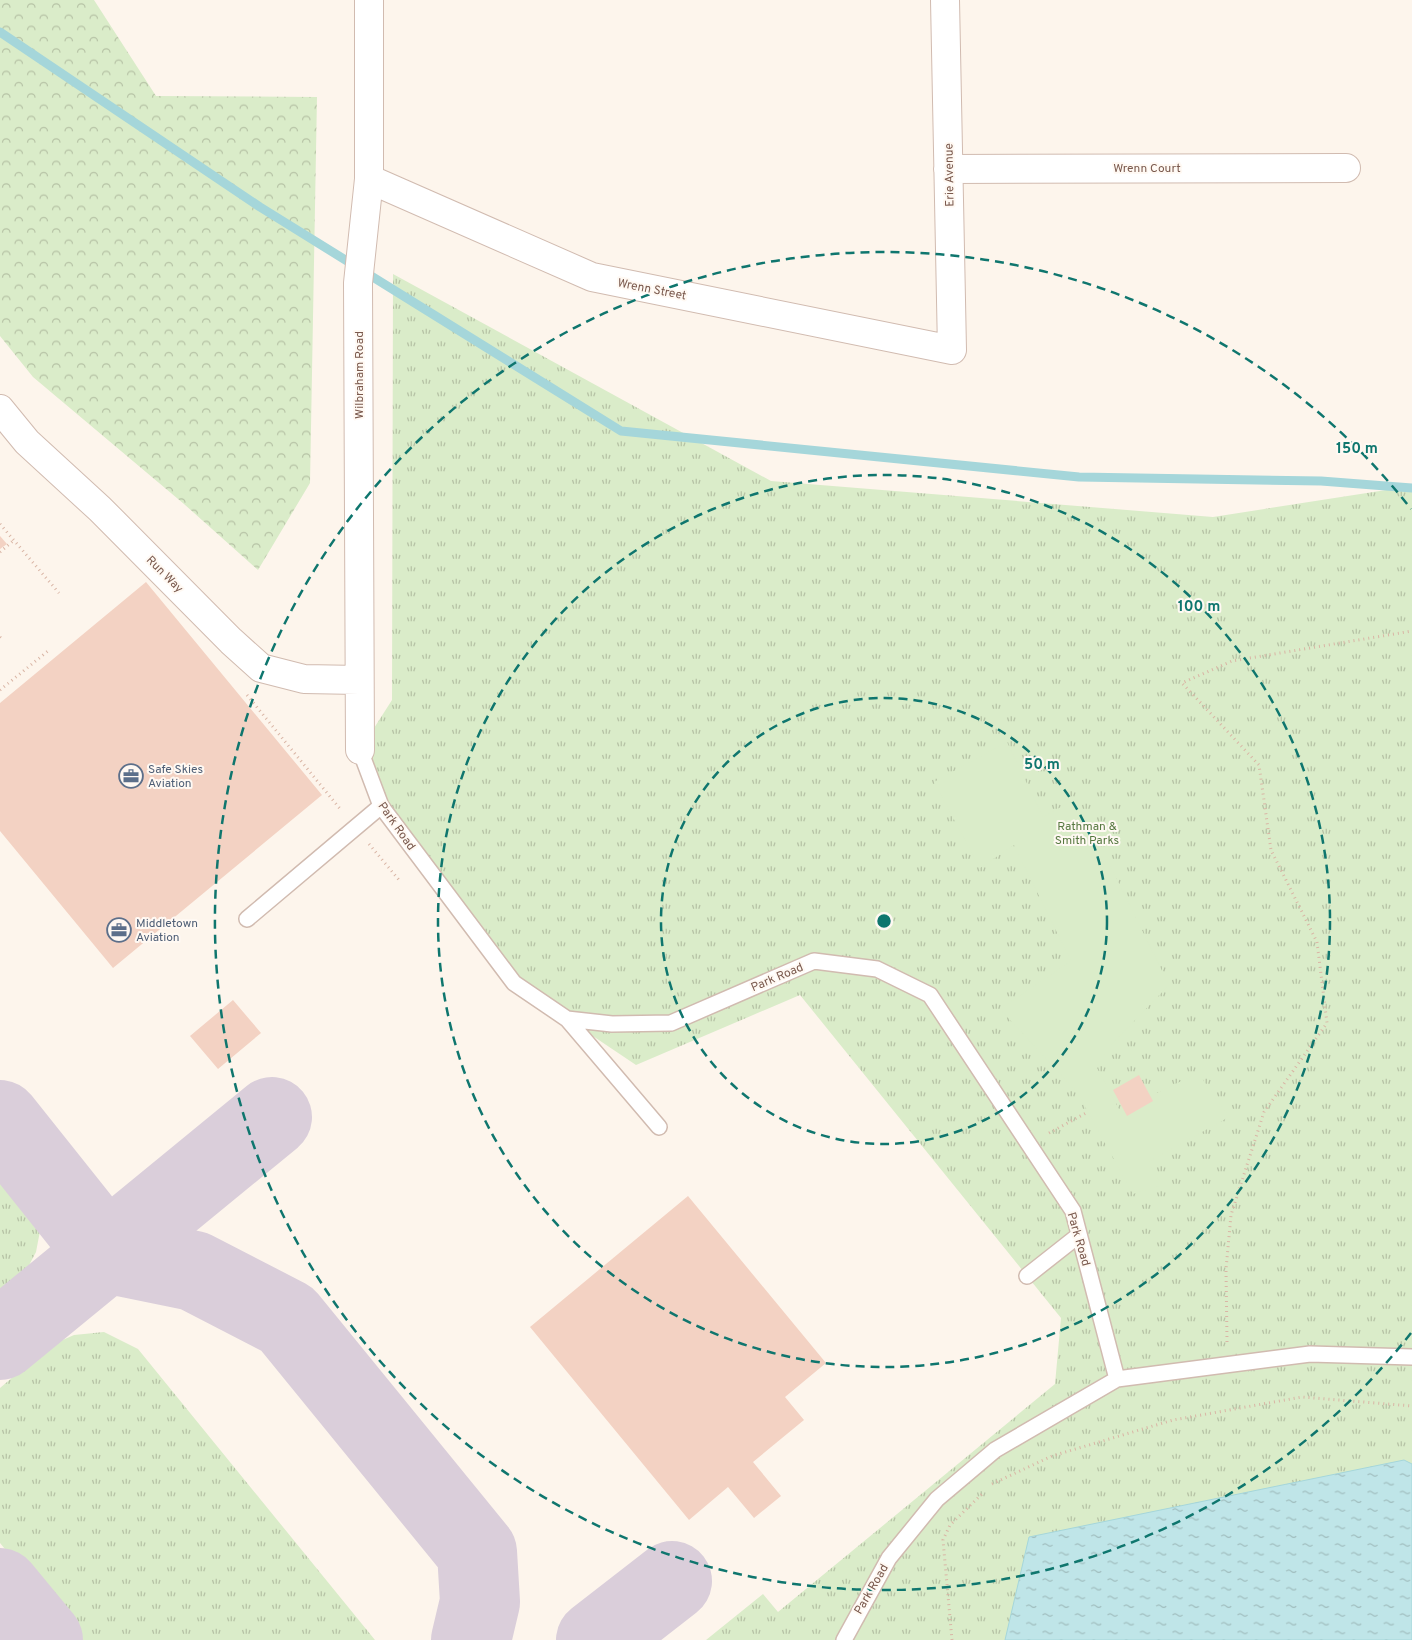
<svg xmlns="http://www.w3.org/2000/svg" width="1412" height="1640" font-family="Overpass,sans-serif">
<defs>
<pattern id="grass-tufts" width="24" height="20" patternUnits="userSpaceOnUse" patternTransform="scale(1.25)"><rect width="24" height="20" fill="#daecc9"/><path d="M3 7l-1-3M5 7V3M7 7l1-3M15 17l-1-3M17 17v-4M19 17l1-3" fill="none" stroke="#b6c2a5"/></pattern>
<pattern id="forest-crowns" width="20" height="18" patternUnits="userSpaceOnUse" patternTransform="scale(1.25)"><rect width="20" height="18" fill="#daecc9"/><path d="M2 6a3 3 0 1 1 6 0M12 15a3 3 0 1 1 6 0" fill="none" stroke="#b6c2a5"/></pattern>
<pattern id="water-ripples" width="26" height="14" patternUnits="userSpaceOnUse" patternTransform="scale(1.25)"><rect width="26" height="14" fill="#bfe5e8"/><path d="M2 4q2-2 4 0t4 0M15 11q2-2 4 0t4 0" fill="none" stroke="#a0bdbe"/></pattern>
</defs>
<rect width="100%" height="100%" fill="#fdf5ec"/>
<path fill="url(#grass-tufts)" d="M 393,274 L 771,481 L 1213,517 L 1412,486 L 1412,1640 L 706,1640 L 763,1594 L 778,1612 L 1055,1384 L 1061,1318 L 800,995 L 636,1065 L 514,983 L 381,806 L 360,750 L 392,700 Z
M 0,1165 L 34,1207 L 40,1231 L 36,1252 L 26,1271 L 0,1293 Z
M 104,1332 L 138,1349 L 375,1640 L 80,1640 L 0,1543 L 0,1388 L 49,1346 L 74,1335 Z"/>
<path fill="url(#forest-crowns)" d="M 0,0 L 94,0 L 156,96 L 317,97 L 310,483 L 258,570 L 184,504 L 33,377 L 0,336 Z"/>
<path fill="#daecc9" d="M 1007,742 L 1043,817 L 1077,798 L 1169,985 L 1109,1047 L 1097,1068 L 1120,1111 L 1198,1073 L 1229,1117 L 1148,1162 L 1162,1185 L 1133,1194 L 1077,1092 L 1000,1009 L 1071,961 L 1014,845 L 980,868 L 934,782 Z"/>
<path fill="url(#water-ripples)" stroke="#a5d6da" d="M 1404,1460 L 1412,1464 L 1412,1640 L 1005,1640 L 1029,1537 Z"/>
<g fill="none" stroke-linecap="round" stroke-linejoin="round">
<path stroke="#a5d6da" stroke-width="9" d="M 0,32 L 260,207 L 621,431 L 1079,477 L 1321,481 L 1412,488"/>
<path stroke="#daceda" stroke-width="80" d="M 0,1120 L 106,1253 L 194,1271 L 287,1319 L 477,1552 L 480,1602 L 471,1640
M 0,1340 L 272,1117
M 0,1588 L 43,1640
M 596,1640 L 672,1581"/>
</g>
<path fill="#f3d2c3" d="M 0,536 L 7,544 L 0,549 Z
M 146,582 L 322,795 L 113,968 L 0,831 L 0,703 Z
M 233,1000 L 261,1033 L 218,1069 L 190,1036 Z
M 1139,1075 L 1153,1101 L 1127,1116 L 1113,1090 Z
M 688,1196 L 826,1363 L 785,1397 L 804,1420 L 753,1462 L 781,1496 L 754,1518 L 728,1487 L 689,1520 L 530,1327 Z"/>
<g fill="none" stroke-linecap="round" stroke-linejoin="round">
<g stroke="#d1bbb0" stroke-width="18">
<path id="lane" d="M 360,750 L 381,806 L 514,983 L 567,1019 L 612,1024 L 671,1023 L 814,961 L 877,969 L 930,995 L 1073,1211 L 1117,1379
M 247,919 L 381,806
M 567,1019 L 659,1127
M 1027,1276 L 1079,1235
M 844,1640 L 889,1558 L 937,1499 L 995,1450 L 1117,1379 L 1310,1354 L 1412,1357"/>
</g>
<g stroke="#d1bbb0" stroke-width="30">
<path id="street" d="M 948,169 L 1346,168
M 369,179 L 592,277 L 952,350 L 945,0
M 0,409 L 27,442 L 100,509 L 231,641 L 261,668 L 304,679 L 359,680
M 360,750 L 358,283 L 369,179 L 369,0"/>
</g>
<path stroke="#d9b5a5" stroke-width="3" stroke-dasharray="1 4" stroke-linecap="butt" d="M 0,524 L 59,593
M 0,552 L 14,540
M 0,637 L 2,639
M 0,690 L 48,651
M 247,695 L 341,810
M 369,844 L 399,880
M 1049,1133 L 1088,1112
M 1227,1342 L 1226,1269 L 1231,1215 L 1264,1112 L 1327,1023 L 1317,942 L 1271,850 L 1259,765 L 1182,683 L 1232,661 L 1412,631
M 992,1484 L 1052,1456 L 1173,1420 L 1302,1397 L 1412,1406
M 952,1640 L 943,1540 L 950,1525 L 982,1494"/>
<use href="#lane" stroke="#fff" stroke-width="15"/>
<use href="#street" stroke="#fff" stroke-width="28"/>
</g>
<g fill="none" stroke="#0f766e" stroke-width="2.5" stroke-dasharray="9 6">
<circle cx="884" cy="921" r="223"/>
<circle cx="884" cy="921" r="446"/>
<path d="M1411 1333A669 669 0 1 1 1411 509"/>
</g>
<defs>
<g id="office-ring" transform="scale(1.25)"><circle r="9.5" fill="#fff9f3" stroke="#5c6f8a" stroke-width="1.5"/><path d="M-6-3h4V-5.5h4V-3h4V5H-6ZM-1-4.5V-3h2v-1.5ZM-6 0V1H6V0Z" fill="#5c6f8a"/></g>
</defs>
<g fill-rule="evenodd">
<use href="#office-ring" x="131" y="776"/>
<use href="#office-ring" x="119" y="930"/>
</g>
<g text-anchor="middle" stroke-width="4" stroke-linejoin="round" paint-order="stroke">
<g font-size="12" fill="#7a594d" stroke="#fff9f3">
<text x="1147" y="172">Wrenn Court</text>
<text transform="translate(949 175) rotate(-91)" y="4">Erie Avenue</text>
<text transform="translate(652 289) rotate(11)" y="4">Wrenn Street</text>
<text transform="translate(359 375) rotate(-90)" y="4">Wilbraham Road</text>
<text transform="translate(165 574) rotate(45)" y="4">Run Way</text>
<text transform="translate(397 826) rotate(55)" y="4">Park Road</text>
<text transform="translate(777 977) rotate(-23)" y="4">Park Road</text>
<text transform="translate(1079 1239) rotate(74)" y="4">Park Road</text>
<text transform="translate(871 1589) rotate(-60)" y="4">Park Road</text>
</g>
<g font-size="12" fill="#4e5e75" stroke="#fff9f3" text-anchor="start">
<text x="148" y="773">Safe Skies<tspan x="148" dy="14">Aviation</tspan></text>
<text x="136" y="927">Middletown<tspan x="136" dy="14">Aviation</tspan></text>
</g>
<g font-size="12" fill="#577941" stroke="#fff9f3">
<text x="1087" y="830">Rathman &amp;<tspan x="1087" dy="14">Smith Parks</tspan></text>
</g>
</g>
<circle cx="884" cy="921" r="8" fill="#0f766e" stroke="#fff9f3" stroke-width="2.5"/>
<g font-size="15" text-anchor="middle" font-weight="bold" fill="#0f766e" stroke="#fff9f3" stroke-width="4" stroke-linejoin="round" paint-order="stroke">
<text x="1357" y="453">150 m</text>
<text x="1199" y="611">100 m</text>
<text x="1042" y="769">50 m</text>
</g>
</svg>
